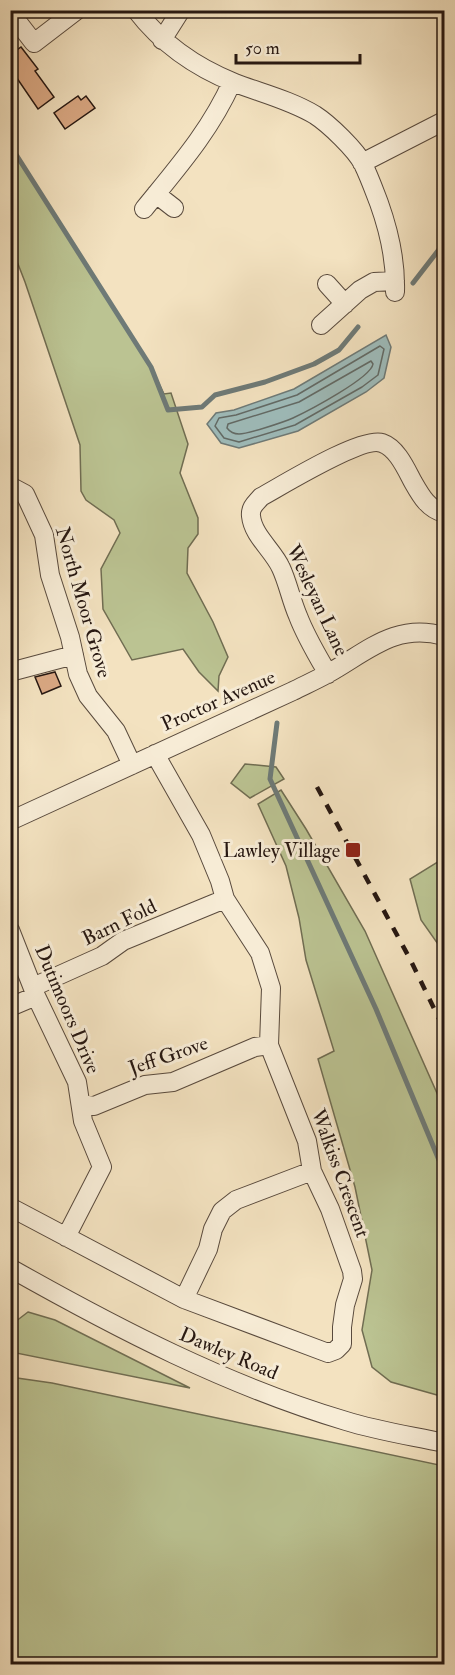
<svg xmlns="http://www.w3.org/2000/svg" width="455" height="1675" font-family="'IM FELL Double Pica',serif">
<rect width="100%" height="100%" fill="#f3e2c0"/>
<filter id="stains"><feTurbulence type="fractalNoise" baseFrequency=".00333" numOctaves="4"/><feColorMatrix values="0 0 0 0 .2 0 0 0 0 .09 0 0 0 0 .02 0 0 0 .5 -.17"/></filter>
<radialGradient id="worn" r=".72"><stop offset=".6" stop-color="#630" stop-opacity="0"/><stop offset="1" stop-color="#630" stop-opacity=".3"/></radialGradient>
<path fill="#bbc392" stroke="#706d52" stroke-width="1.5" d="M 11,145 L 151,367 L 164,394 L 171,393 L 188,444 L 180,473 L 198,518 L 198,534 L 188,548 L 187,573 L 213,622 L 228,657 L 219,676 L 218,691 L 199,672 L 183,649 L 132,660 L 103,609 L 101,569 L 120,533 L 114,520 L 86,500 L 81,491 L 80,445 L 25,282 L 11,246 Z
M 245,764 L 276,767 L 284,779 L 250,798 L 231,783 Z
M 281,790 L 306,829 L 365,931 L 444,1109 L 444,1397 L 391,1382 L 372,1367 L 362,1330 L 372,1270 L 355,1187 L 318,1059 L 334,1051 L 306,960 L 299,918 L 286,866 L 258,804 Z
M 444,858 L 444,946 L 440,947 L 421,920 L 410,879 Z
M 28,1312 L 55,1320 L 190,1388 L 11,1352 L 11,1325 Z
M 10,1377 L 52,1383 L 444,1466 L 444,1664 L 11,1664 Z"/>
<path fill="#9ebcbb" stroke="#6e7a77" stroke-width="1.5" d="M 386,335 L 391,347 L 384,378 L 366,392 L 298,431 L 239,448 L 221,443 L 207,424 L 216,413 L 234,410 L 294,389 Z"/>
<g fill="none" stroke-linecap="round" stroke-linejoin="round">
<path stroke="#626a66" stroke-width="1.5" d="M 380,346 L 384,349 L 378,375 L 362,387 L 295,425 L 239,442 L 224,438 L 215,426 L 219,418 L 236,415 L 297,395 Z
M 371,361 L 373,364 C 371,378 308,411 293,418 C 284,422 248,434 239,434 C 234,434 230,432 227,428 L 228,424 L 299,402 Z"/>
<path stroke="#6e7a77" stroke-width="5" d="M 10,145 L 151,367 L 168,410 L 202,407 L 215,395 L 265,382 L 314,364 L 339,350 L 358,327
M 413,283 L 444,243
M 277,723 L 270,779 L 376,1009 L 444,1172"/>
</g>
<path fill="#dba984" stroke="#261711" stroke-width="1.5" d="M 21,47 L 38,69 L 35,71 L 54,97 L 38,109 L 10,68 L 10,55 Z
M 78,96 L 81,100 L 86,96 L 95,108 L 65,129 L 54,113 Z
M 55,672 L 61,686 L 42,694 L 35,677 Z"/>
<g fill="none" stroke-linecap="round" stroke-linejoin="round">
<g stroke="#594a3d" stroke-width="20">
<path id="minor" d="M 136,10 C 162,44 195,67 235,83 C 261,93 290,100 315,115 C 329,124 356,150 363,164 C 369,176 374,190 379,203 C 389,231 396,261 395,292
M 17,21 L 34,43 L 77,10
M 162,40 L 181,10
M 362,163 L 444,121
M 156,194 L 174,208
M 144,209 C 178,167 210,131 232,82
M 327,284 L 345,304
M 321,325 L 360,290 L 374,282 L 395,281
M 10,486 L 25,494 L 44,535 L 50,575 L 70,637 L 78,674 L 88,696 L 116,731 L 132,765
M 10,672 L 74,655
M 328,674 C 317,655 306,637 298,616 C 291,600 288,583 281,568 C 273,550 253,536 251,516 C 250,507 256,503 261,497 C 283,485 362,436 382,443 C 397,448 406,469 413,482 C 421,496 428,509 444,513
M 10,821 L 293,691 C 305,685 316,680 327,674 C 367,652 395,622 444,636
M 10,930 L 36,996 L 77,1082 L 83,1121 L 102,1167 L 66,1237
M 33,987 L 102,956 L 123,941 L 225,899
M 10,1007 L 36,996
M 81,1104 L 94,1106 L 145,1085 L 173,1082 L 255,1047 L 269,1045
M 10,1207 L 184,1299 L 328,1353 L 336,1350 L 342,1344 L 342,1327 L 345,1305 L 353,1279 L 352,1271 L 330,1209 L 312,1171 L 307,1141 L 269,1045 L 271,988 L 260,953 L 225,899 L 220,881 L 201,835 L 155,754
M 10,1268 C 118,1329 228,1386 346,1421 C 378,1431 412,1436 444,1443
M 184,1299 L 208,1249 L 213,1229 L 222,1211 L 236,1200 L 312,1171"/>
</g>
<use href="#minor" stroke="#f7ecd6" stroke-width="18"/>
<path stroke="#261711" stroke-width="4.5" stroke-dasharray="10 10" stroke-linecap="butt" d="M 317,787 L 410,959 L 444,1029"/>
</g>
<rect fill="#8f2418" stroke="#f7ecd6" stroke-width="2" x="345" y="842" width="16" height="16" rx="3"/>
<g text-anchor="middle" stroke-width="6" stroke-linejoin="round" paint-order="stroke">
<g font-size="20" fill="#261711" stroke="#f7ecd6">
<text transform="translate(318 600) rotate(65)" y="7">Wesleyan Lane</text>
<text transform="translate(84 602) rotate(74)" y="7">North Moor Grove</text>
<text transform="translate(218 700) rotate(-24)" y="7">Proctor Avenue</text>
<text transform="translate(119 922) rotate(-26)" y="7">Barn Fold</text>
<text transform="translate(68 1009) rotate(67)" y="7">Dutimoors Drive</text>
<text transform="translate(168 1055) rotate(-19)" y="7">Jeff Grove</text>
<text transform="translate(341 1173) rotate(70)" y="7">Walkiss Crescent</text>
<text transform="translate(229 1353) rotate(23)" y="7">Dawley Road</text>
</g>
<g font-size="20" fill="#261711" stroke="#f7ecd6" text-anchor="end">
<text x="340" y="857">Lawley Village</text>
</g>
</g>
<rect width="455" height="1675" fill="none" stroke="#f3e2c0" stroke-width="36"/>
<rect x="12" y="12" width="431" height="1651" fill="none" stroke="#261711" stroke-width="3"/>
<rect x="18" y="18" width="419" height="1639" fill="none" stroke="#261711" stroke-width="1.5"/>
<path d="M236 54v9h124v-9" fill="none" stroke="#261711" stroke-width="3"/>
<text x="245" y="54" font-size="18" fill="#261711" stroke="#f7ecd6" stroke-width="4.5" paint-order="stroke">50 m</text>
<rect width="100%" height="100%" filter="url(#stains)"/>
<rect width="100%" height="100%" fill="url(#worn)"/>
</svg>
